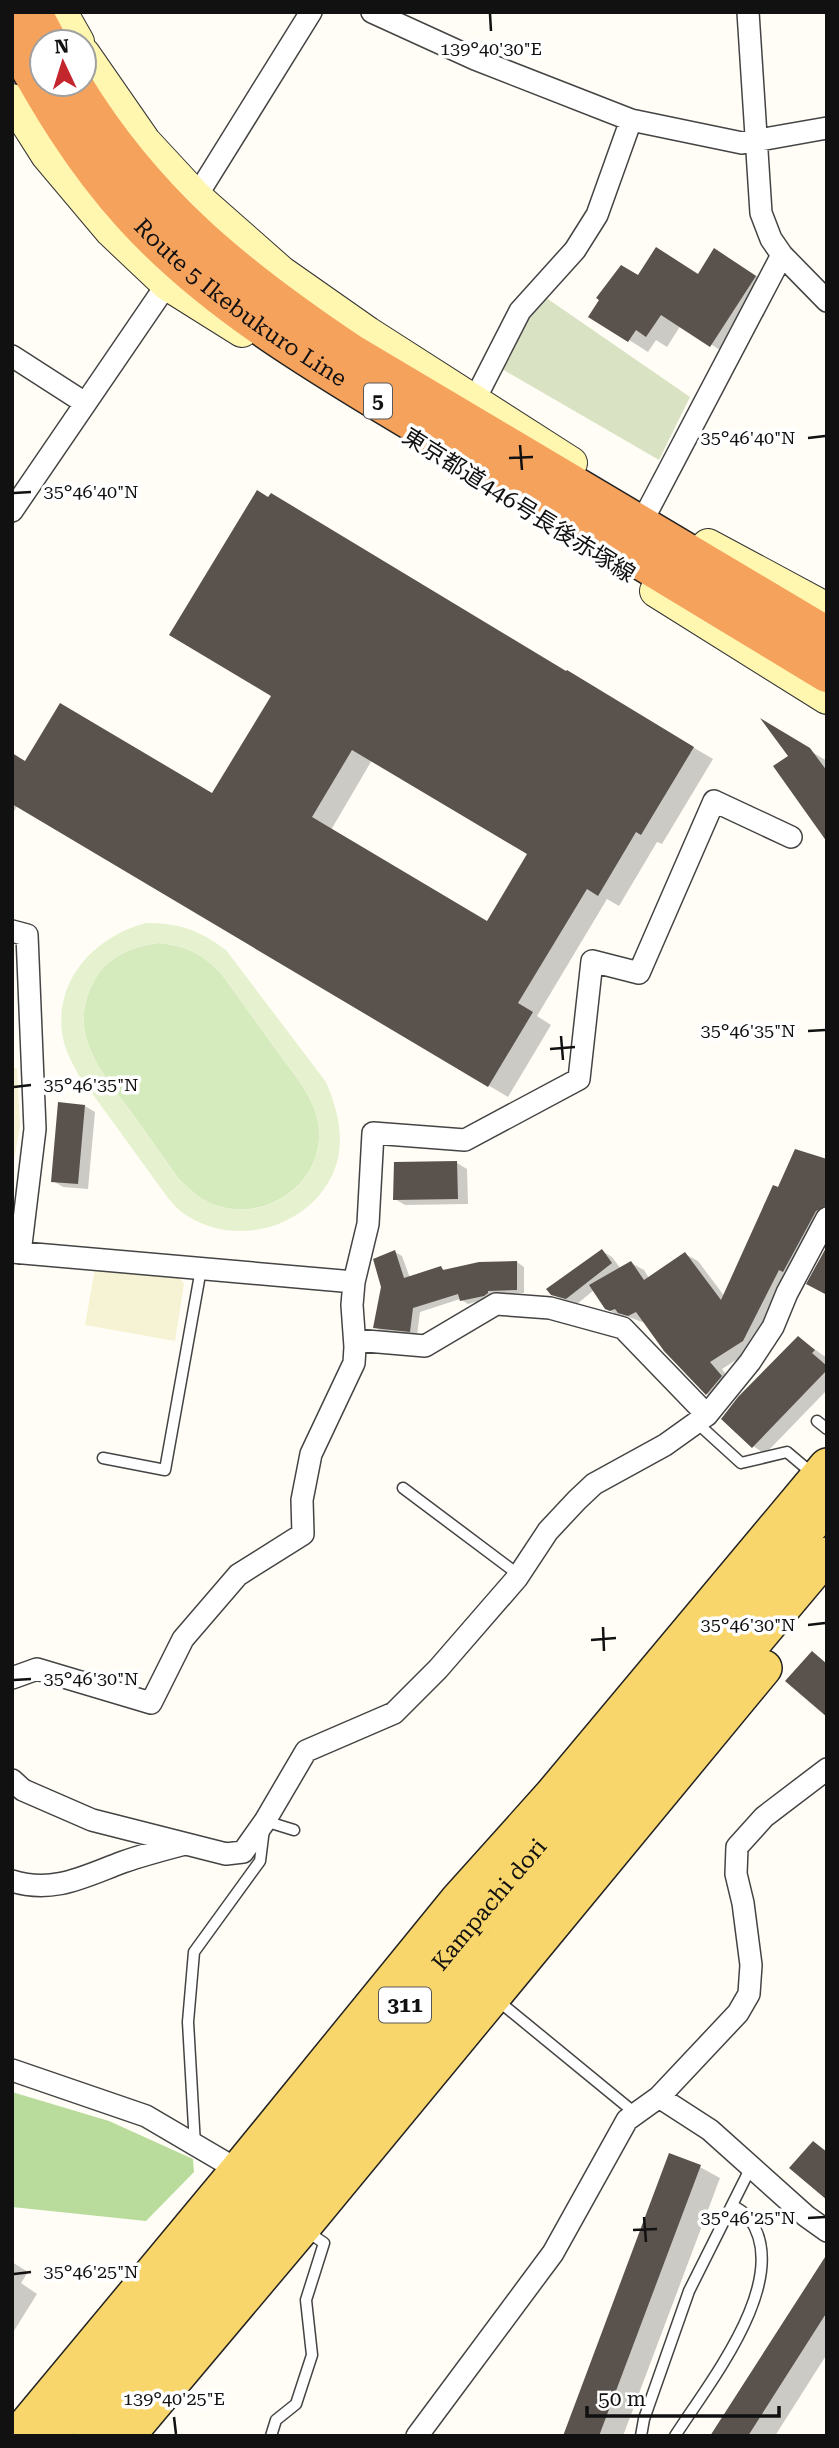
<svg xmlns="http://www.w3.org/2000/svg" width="839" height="2448" font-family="'Roboto Serif','Noto Sans JP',serif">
<rect width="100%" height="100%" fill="#fffdf5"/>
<path fill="#f6f3d4" d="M 12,1068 L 17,1068 L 20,1126 L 12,1171 Z
M 95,1269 L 179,1276 L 184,1284 L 175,1341 L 85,1325 Z"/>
<path fill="#d5ebbd" d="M 158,943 C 183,945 201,953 219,971 C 239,998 259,1026 279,1054 C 293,1073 311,1093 317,1118 C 331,1175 273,1223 218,1206 C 202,1201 191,1191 179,1179 C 162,1156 146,1132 129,1109 C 101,1071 67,1033 93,983 C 106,957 131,947 158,943 Z"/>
<path fill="#b9dc9c" d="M 12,2092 L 109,2121 L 193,2159 L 194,2172 L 146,2221 L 12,2207 Z"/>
<path fill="#d9e3c4" d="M 545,297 L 690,397 L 659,460 L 502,369 L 525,315 Z"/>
<path fill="#e6f2cf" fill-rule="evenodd" d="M 146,923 C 180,923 199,930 226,950 L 326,1082 C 338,1110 346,1142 334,1171 C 310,1229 233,1249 183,1213 C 177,1209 173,1203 168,1198 L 78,1074 C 71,1061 64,1048 62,1033 C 55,978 96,936 146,923 ZM 158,943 C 183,945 201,953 219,971 C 239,999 259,1026 279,1054 C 293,1074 311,1093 317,1118 C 331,1176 273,1223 218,1206 C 202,1201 191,1190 179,1179 C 162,1156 146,1132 129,1109 C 101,1071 67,1033 93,983 C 106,957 131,947 158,943 Z"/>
<path fill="#0003" fill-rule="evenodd" d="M 735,262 L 775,288 L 731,357 L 681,325 L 667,347 L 656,340 L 648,352 L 629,340 L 639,277 L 699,275 Z
M 567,673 L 713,759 L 662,844 L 657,842 L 619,906 L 607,899 L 537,1016 L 551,1025 L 508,1097 L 18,805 L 12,814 L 12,754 L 26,763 L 212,795 ZM 372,760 L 530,853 L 488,923 L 331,830 Z
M 766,724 L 827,761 L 827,839 L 790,757 Z
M 85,1106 L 95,1112 L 88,1189 L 63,1187 L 53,1181 Z
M 457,1163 L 467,1169 L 468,1204 L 405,1205 L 395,1199 Z
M 817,1202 L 827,1208 L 827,1221 L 755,1348 L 722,1369 L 733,1384 L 720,1401 L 707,1394 L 666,1350 L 645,1321 L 642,1322 L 626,1316 L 619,1316 L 606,1308 L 594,1290 L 577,1304 L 563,1300 L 552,1294 L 602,1251 L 612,1257 L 621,1269 L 631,1263 L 644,1270 L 649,1278 L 685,1254 L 698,1261 L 725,1297 Z
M 395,1252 L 402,1256 L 410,1278 L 441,1268 L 446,1271 L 517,1262 L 524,1267 L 524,1293 L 494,1294 L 495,1297 L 468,1304 L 460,1299 L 420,1312 L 417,1335 L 382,1332 L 375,1327 Z
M 799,1338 L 827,1358 L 827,1390 L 765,1454 L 753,1446 Z
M 700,2167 L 720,2178 L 623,2436 L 565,2436 Z
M 12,2262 L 28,2272 L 21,2283 L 37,2294 L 12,2334 Z
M 827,2278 L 827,2354 L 775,2436 L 713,2436 Z"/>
<path fill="#5a524d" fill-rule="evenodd" d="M 656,247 L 698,274 L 714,248 L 756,276 L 710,347 L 661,315 L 646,337 L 636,330 L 628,342 L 588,317 L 599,300 L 596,298 L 621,265 L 638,275 Z
M 257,490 L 268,497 L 271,493 L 566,671 L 567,670 L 694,747 L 641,835 L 636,832 L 598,896 L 587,889 L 518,1003 L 533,1012 L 488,1087 L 12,804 L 12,753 L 25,761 L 60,703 L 212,793 L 271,696 L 169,635 ZM 352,750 L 527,854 L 487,921 L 312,817 Z
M 760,718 L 810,748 L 827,771 L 827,842 L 773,766 L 788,756 Z
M 58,1102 L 85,1105 L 78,1184 L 51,1182 Z
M 795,1149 L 827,1159 L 827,1205 L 816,1211 L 783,1272 L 779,1270 L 743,1341 L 710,1362 L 722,1376 L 706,1395 L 664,1351 L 636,1312 L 628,1316 L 618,1313 L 615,1309 L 610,1311 L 605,1309 L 589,1285 L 631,1261 L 644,1280 L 685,1252 L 721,1300 L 773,1185 L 778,1187 Z
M 457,1161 L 458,1199 L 393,1200 L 394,1162 Z
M 827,1246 L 827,1295 L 806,1284 Z
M 602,1249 L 612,1263 L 566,1299 L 551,1295 L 546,1289 Z
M 395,1250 L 404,1278 L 441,1266 L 443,1270 L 479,1262 L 517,1261 L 517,1290 L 488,1291 L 488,1293 L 484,1296 L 460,1301 L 458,1294 L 413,1308 L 410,1332 L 373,1328 L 381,1287 L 373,1259 Z
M 798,1336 L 815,1350 L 812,1353 L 827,1366 L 827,1370 L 752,1448 L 721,1419 L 738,1397 Z
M 812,1651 L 827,1664 L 827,1717 L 785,1681 Z
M 813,2141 L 827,2152 L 827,2200 L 789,2168 Z
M 669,2153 L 701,2165 L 599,2436 L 563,2436 Z
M 827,2254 L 827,2312 L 748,2436 L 710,2436 Z"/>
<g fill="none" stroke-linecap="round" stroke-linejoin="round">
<g stroke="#444" stroke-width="13">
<path id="service" d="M 817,1421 L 827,1429
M 697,1423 L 741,1463 L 787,1452 L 813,1474
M 103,1458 L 165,1470 L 201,1269
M 403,1488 L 519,1575
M 496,1999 L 635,2113
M 195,2145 L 188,2022 L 194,1952 L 260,1861 L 265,1821 L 294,1830
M 271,2436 L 276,2420 L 296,2404 L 312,2355 L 306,2300 L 324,2243 L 305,2230
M 641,2436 L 644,2419 L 689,2291 L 751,2167
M 675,2436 C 708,2384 794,2279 749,2218 C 745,2212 738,2209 732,2205"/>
</g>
<g stroke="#444" stroke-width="24">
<path id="minor" d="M 372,12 L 475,59 L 631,120 L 742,143 L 827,128
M 748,12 L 761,213 L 771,239 L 782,255 L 827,301
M 196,197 L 311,12
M 12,356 L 85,403
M 474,401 L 520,311 L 575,250 L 597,215 L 631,120
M 12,511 L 167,284
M 647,512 L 782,255
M 12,931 L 27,935 L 35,1129 L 20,1253
M 12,1252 L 354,1282
M 355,1340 L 425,1346 L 496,1304 L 550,1308 L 623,1328 L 707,1415
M 12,1678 L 37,1669 L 151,1703 L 183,1639 L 238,1575 L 303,1534 L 302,1500 L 311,1454 L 354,1363 L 355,1347 L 352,1305 L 354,1282 L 368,1224 L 373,1133 L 465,1140 L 579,1079 L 592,961 L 639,973 L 714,801 L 791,837
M 12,1780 L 23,1790 L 92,1820 L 226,1854 L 243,1852 L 265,1821 L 306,1751 L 394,1713 L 438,1669 L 517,1578 L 548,1531 L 577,1500 L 594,1484 L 665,1445 L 707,1415 L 750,1362 L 773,1327 L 787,1293 L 827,1218
M 12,1881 C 54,1894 85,1876 123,1862 C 143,1855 162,1850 181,1845
M 12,2070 L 146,2116 L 238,2170
M 659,2097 L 710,2130 L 806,2216 L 827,2231
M 417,2436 L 553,2253 L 627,2120 L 659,2097 L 738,2013 L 749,1994 L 751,1965 L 743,1903 L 736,1874 L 737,1847 L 764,1817 L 827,1769"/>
</g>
<g stroke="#333" stroke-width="34">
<path id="secondary" d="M 61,12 L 78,42
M 84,54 L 145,142 L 196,197 L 281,272 L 368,333 L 571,463
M 12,100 L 47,155 L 111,231 L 167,284 L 242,331
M 708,545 L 827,609
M 656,591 L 827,698"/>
</g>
<g stroke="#222" stroke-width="38">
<g id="primary">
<path d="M 17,2436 L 238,2170 L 457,1901 L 552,1795 L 827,1466"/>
<path id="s1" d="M 49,2436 L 473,1923 L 827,1506"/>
<path d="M 91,2436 L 160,2350 L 827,1555"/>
<path d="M 127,2436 L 302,2228 L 764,1668"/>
</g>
</g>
<g stroke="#222" stroke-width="41">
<g id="motorway">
<path d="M 32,12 L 48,42"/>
<path id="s2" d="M 12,35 C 46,100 83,161 132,215 C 219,311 338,376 448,443 C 574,520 700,596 827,673"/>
<path d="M 73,84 C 145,203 237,277 351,353 L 827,636"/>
</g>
</g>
<use href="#service" stroke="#fff" stroke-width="10"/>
<use href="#minor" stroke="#fff" stroke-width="21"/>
<use href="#secondary" stroke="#fff6b0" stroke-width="32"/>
<use href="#primary" stroke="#f9d66b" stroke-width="35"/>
<use href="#motorway" stroke="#f5a25d" stroke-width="38"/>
</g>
<path fill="none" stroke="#111" stroke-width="2.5" d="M 490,14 L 491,31M 808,438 L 825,436M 520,445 L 522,470M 509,458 L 533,457M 14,493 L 31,492M 808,1031 L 825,1030M 561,1036 L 563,1060M 550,1049 L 575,1047M 14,1087 L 31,1085M 808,1625 L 825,1623M 603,1627 L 604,1651M 591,1640 L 616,1638M 14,1680 L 31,1679M 644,2217 L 646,2242M 808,2218 L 825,2217M 633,2230 L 657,2229M 14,2274 L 31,2272M 174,2417 L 176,2434"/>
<g text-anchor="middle" stroke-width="7" stroke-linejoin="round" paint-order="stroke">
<g fill="#fff" stroke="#585858" stroke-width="2">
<rect x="364" y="383.5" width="28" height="35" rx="5"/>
<rect x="379" y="1987.5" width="52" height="35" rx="5"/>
</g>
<g font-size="21" font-weight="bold" fill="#111">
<text x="378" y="408">5</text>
<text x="405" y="2012">311</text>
</g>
<g font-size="23" fill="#111" stroke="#fff">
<text dy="8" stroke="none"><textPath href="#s2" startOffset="357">Route 5 Ikebukuro Line</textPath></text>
<text transform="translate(519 505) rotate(32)" y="8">東京都道446号長後赤塚線</text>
<text dy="8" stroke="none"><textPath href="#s1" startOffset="690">Kampachi dori</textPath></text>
</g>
</g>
<g font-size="18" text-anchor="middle" fill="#111" stroke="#fff" stroke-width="7" stroke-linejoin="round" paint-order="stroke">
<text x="491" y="55">139°40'30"E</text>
<text x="748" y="444">35°46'40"N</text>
<text x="91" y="498">35°46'40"N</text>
<text x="748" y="1037">35°46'35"N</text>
<text x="91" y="1091">35°46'35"N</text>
<text x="748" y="1631">35°46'30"N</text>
<text x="91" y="1685">35°46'30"N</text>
<text x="748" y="2224">35°46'25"N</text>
<text x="91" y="2278">35°46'25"N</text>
<text x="174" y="2405">139°40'25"E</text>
</g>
<rect width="839" height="2448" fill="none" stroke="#111111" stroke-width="28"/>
<g transform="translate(63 63) rotate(356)"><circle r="33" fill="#ffffff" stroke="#a0a0a0" stroke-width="2"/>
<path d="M0-5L12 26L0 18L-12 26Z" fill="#c4262e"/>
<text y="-10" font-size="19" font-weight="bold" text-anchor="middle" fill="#111111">N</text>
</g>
<path d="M587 2406v10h192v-10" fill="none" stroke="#111111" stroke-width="3.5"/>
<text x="598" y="2406" font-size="21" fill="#111111" stroke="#ffffff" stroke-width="5" paint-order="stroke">50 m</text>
</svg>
